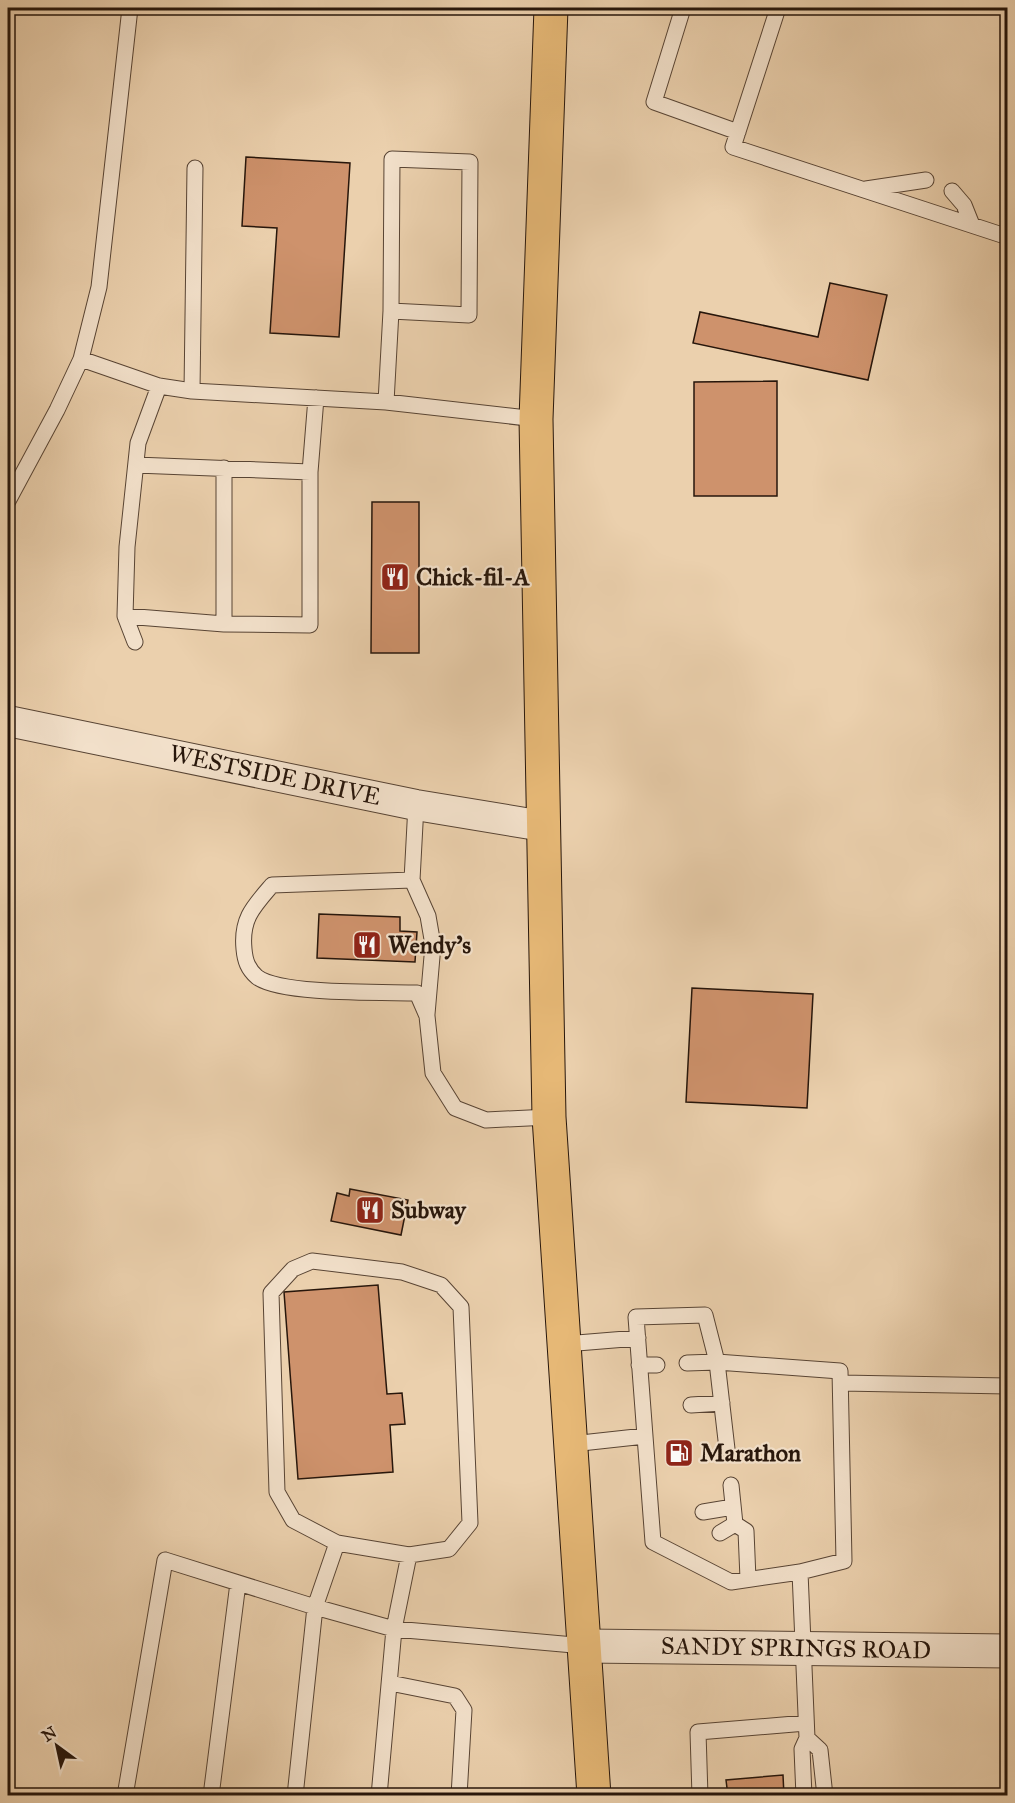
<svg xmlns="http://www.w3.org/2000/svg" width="1015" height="1803" font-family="'IM FELL Great Primer',serif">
<rect width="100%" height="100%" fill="#ebd0ad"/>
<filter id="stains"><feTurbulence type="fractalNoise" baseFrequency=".00333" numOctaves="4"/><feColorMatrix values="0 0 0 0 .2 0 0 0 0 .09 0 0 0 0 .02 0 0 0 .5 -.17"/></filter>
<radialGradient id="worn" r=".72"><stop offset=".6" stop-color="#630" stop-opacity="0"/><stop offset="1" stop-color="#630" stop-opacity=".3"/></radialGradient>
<path fill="#ce926c" stroke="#27160b" stroke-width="1.5" d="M 246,157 L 350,163 L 339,337 L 270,333 L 277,228 L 242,226 Z
M 830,283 L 887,295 L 868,380 L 693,343 L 700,312 L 818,337 Z
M 777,381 L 777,496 L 694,496 L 694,382 Z
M 372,502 L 419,502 L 419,653 L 371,653 Z
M 319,914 L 400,917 L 400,931 L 417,932 L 415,962 L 317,958 Z
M 692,988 L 813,994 L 807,1108 L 686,1102 Z
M 350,1189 L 408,1200 L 401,1235 L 331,1221 L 337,1193 L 349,1196 Z
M 378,1285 L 387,1394 L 402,1393 L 405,1424 L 390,1425 L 393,1472 L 298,1479 L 284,1292 Z
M 783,1775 L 784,1796 L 728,1796 L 726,1780 Z"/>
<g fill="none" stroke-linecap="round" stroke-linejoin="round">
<g stroke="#584434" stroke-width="17">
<path id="service" d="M 683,8 L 654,102 L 738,132
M 778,8 L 733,147 L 1008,237
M 866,189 L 926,180
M 952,191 L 964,205 L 972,225
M 81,359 L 159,386 L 192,391 L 386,402 L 536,419
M 192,391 L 195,168
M 386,402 L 391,311 L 392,159 L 470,162 L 469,315 L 391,311
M 136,465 L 310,472
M 224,468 L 224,624
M 8,501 L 57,410 L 81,359 L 99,287 L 130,8
M 125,616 L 224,624 L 310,625 L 310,472 L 316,398
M 135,642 L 125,616 L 127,547 L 138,443 L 159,386
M 416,805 L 412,880 L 272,885 C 253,907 241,919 244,949 C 245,961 248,969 257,977 C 281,995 383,992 417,993 L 427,1016 L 433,1073 L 455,1108 L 486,1120 L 549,1117
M 412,880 L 428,916 L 433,945 L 427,1014
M 565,1344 L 638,1338
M 687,1363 L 717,1362 L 727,1449
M 639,1365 L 657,1365
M 841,1383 L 1008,1386
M 691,1405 L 722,1403
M 572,1444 L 645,1436
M 731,1485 L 735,1524 L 746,1531 L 748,1579
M 703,1512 L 733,1507
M 720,1533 L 735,1524
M 800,1572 L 731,1582 L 653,1542 L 636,1317 L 705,1315 L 717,1362 L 840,1371 L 844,1561 L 800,1572 L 807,1738 L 802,1749 L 804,1796
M 390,1683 L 455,1696 L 464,1710 L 459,1796
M 807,1738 L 820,1750 L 825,1796
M 125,1796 L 165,1560 L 315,1607 L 394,1629 L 585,1646
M 211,1796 L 238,1583
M 295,1796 L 315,1607 L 337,1543
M 379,1796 L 394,1629 L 409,1555 L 449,1549 L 470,1523 L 461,1307 L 441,1285 L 402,1272 L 312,1261 L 293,1269 L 271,1293 L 277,1492 L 293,1520 L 337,1543 L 409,1555
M 700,1796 L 698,1732 L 806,1723"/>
</g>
<g stroke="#584434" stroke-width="32">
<path id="minor" d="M 8,721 L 416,805 L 543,826"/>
</g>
<g stroke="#584434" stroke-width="35">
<path id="tertiary" d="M 585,1646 L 1008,1651"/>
</g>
<g stroke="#27160b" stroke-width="35">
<path id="trunk" d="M 551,8 L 536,419 L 549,1117 L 594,1796"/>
</g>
<use href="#service" stroke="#f2e0ca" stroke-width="15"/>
<use href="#minor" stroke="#f2e0ca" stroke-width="30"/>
<use href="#tertiary" stroke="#f2e0ca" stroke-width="33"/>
<use href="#trunk" stroke="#e6b876" stroke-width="33"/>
</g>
<defs>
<g id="restaurant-square" transform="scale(1.5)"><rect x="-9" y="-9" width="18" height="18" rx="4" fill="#8f2418" stroke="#f2e0ca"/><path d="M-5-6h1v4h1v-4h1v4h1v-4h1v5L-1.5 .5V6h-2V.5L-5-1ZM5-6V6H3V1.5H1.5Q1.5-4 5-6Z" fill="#fff"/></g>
<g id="fuel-square" transform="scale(1.5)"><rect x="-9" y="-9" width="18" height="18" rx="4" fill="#8f2418" stroke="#f2e0ca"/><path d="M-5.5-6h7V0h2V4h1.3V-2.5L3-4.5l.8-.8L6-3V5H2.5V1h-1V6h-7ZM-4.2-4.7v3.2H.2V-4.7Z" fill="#fff"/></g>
</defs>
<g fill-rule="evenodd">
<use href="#restaurant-square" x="395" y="577"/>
<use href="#restaurant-square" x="367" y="945"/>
<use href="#restaurant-square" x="370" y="1210"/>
<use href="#fuel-square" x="679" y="1453"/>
</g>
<g text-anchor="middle" stroke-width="4.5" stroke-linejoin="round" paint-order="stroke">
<g font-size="24" font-weight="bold" fill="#27160b" stroke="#f2e0ca" text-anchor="start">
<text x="416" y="585">Chick-fil-A</text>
<text x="388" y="953">Wendy's</text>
<text x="391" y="1218">Subway</text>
<text x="700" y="1461">Marathon</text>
</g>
<g font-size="24" fill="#27160b" stroke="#f2e0ca">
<text transform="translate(275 775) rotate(12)" y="8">WESTSIDE DRIVE</text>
<text transform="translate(796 1648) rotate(1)" y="8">SANDY SPRINGS ROAD</text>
</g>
</g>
<rect width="1015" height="1803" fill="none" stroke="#ebd0ad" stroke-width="30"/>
<rect x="9" y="9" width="997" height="1785" fill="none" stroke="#27160b" stroke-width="3"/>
<rect x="15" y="15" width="985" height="1773" fill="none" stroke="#27160b" stroke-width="1.5"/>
<g transform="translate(57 1746) rotate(327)" stroke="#f2e0ca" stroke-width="4.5" paint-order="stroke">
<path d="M0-4.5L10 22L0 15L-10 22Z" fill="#27160b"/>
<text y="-9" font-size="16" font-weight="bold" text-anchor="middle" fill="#27160b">N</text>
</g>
<rect width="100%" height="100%" filter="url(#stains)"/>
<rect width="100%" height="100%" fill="url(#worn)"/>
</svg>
